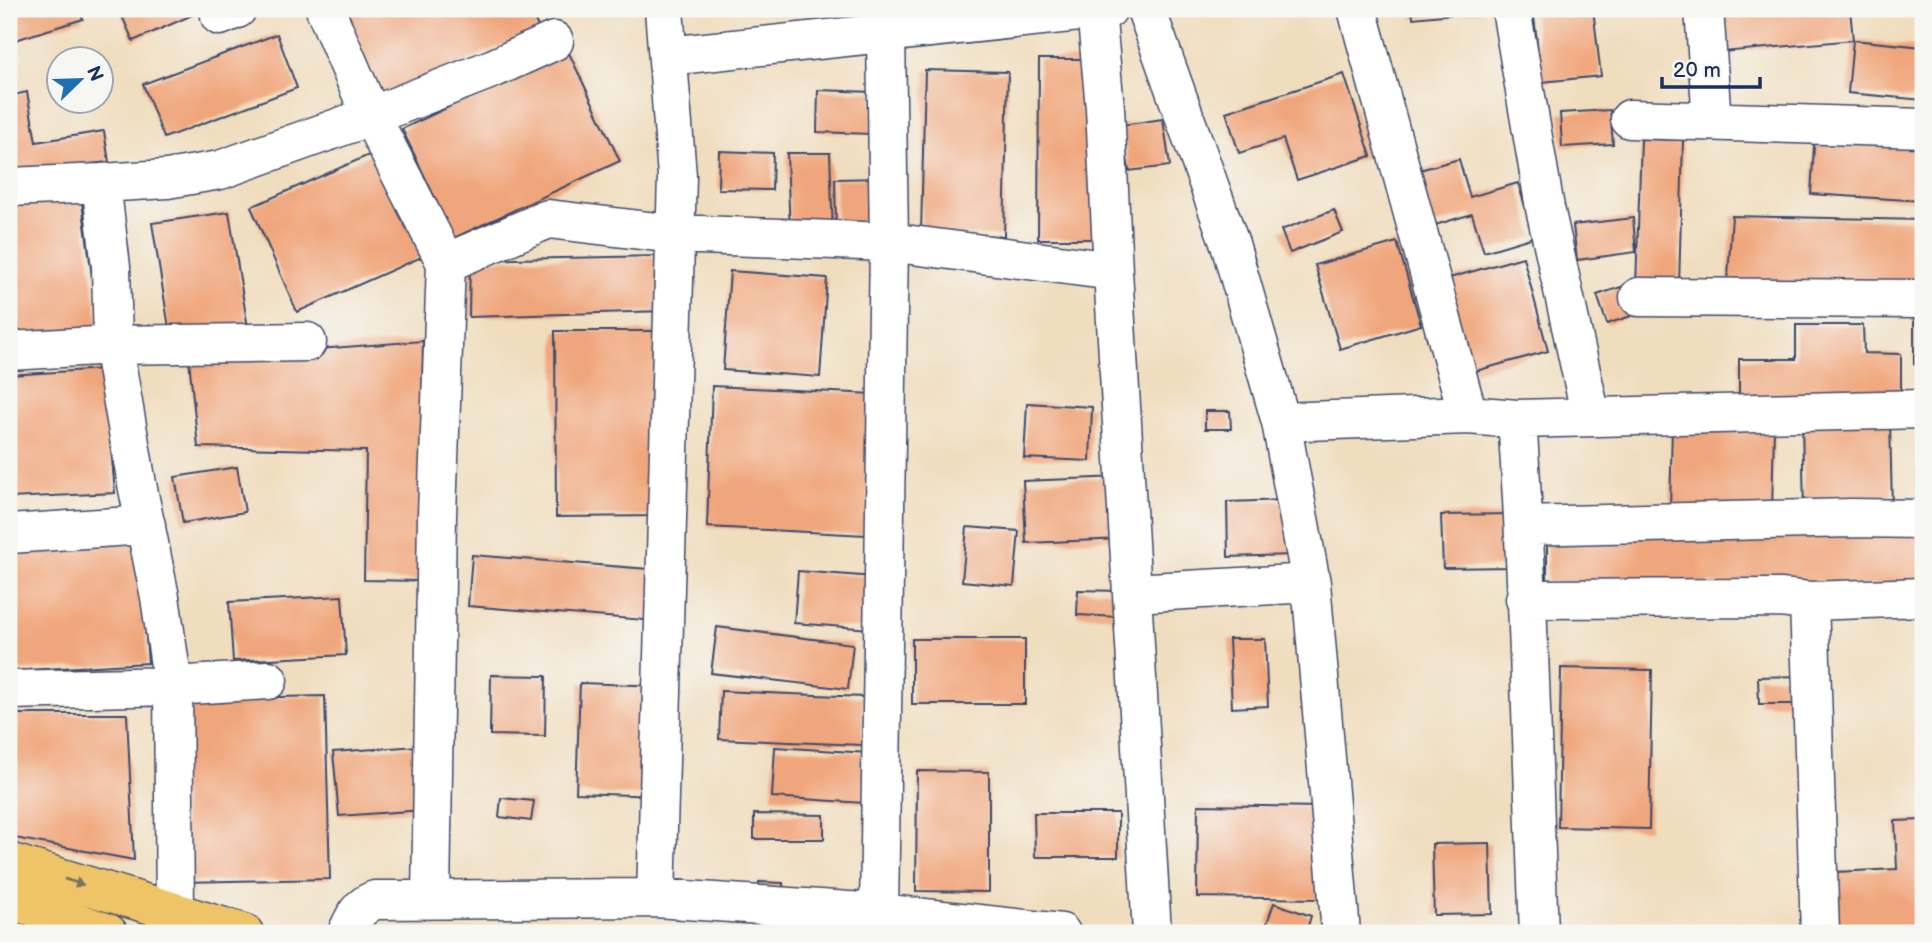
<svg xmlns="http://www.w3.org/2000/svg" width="1932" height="942" font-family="'Balsamiq Sans',sans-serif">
<rect width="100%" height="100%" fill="#f6f6f2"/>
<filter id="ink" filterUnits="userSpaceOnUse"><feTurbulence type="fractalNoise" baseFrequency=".0143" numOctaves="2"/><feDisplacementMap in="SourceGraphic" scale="14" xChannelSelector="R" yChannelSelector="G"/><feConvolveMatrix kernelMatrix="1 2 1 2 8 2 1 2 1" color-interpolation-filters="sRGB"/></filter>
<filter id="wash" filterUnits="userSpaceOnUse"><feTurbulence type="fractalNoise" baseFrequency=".00686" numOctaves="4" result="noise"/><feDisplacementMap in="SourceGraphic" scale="28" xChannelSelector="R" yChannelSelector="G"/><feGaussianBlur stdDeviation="1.57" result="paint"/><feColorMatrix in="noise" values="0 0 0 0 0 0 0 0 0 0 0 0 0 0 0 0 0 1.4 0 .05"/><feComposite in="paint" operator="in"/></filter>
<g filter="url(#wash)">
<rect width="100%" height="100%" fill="#f0ddbe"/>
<g id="blocks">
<path fill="#f0a67c" d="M 9,9 L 79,9 L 83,19 L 9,42 Z
M 119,9 L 206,9 L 133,41 Z
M 338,9 L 530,9 L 539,29 L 383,98 Z
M 1412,9 L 1484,9 L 1484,11 L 1413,18 Z
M 1533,9 L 1593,9 L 1601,76 L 1542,82 Z
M 1719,9 L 1850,9 L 1853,40 L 1923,47 L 1923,100 L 1848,93 L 1853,40 L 1723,52 Z
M 277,34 L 297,88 L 164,138 L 143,84 Z
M 568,51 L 620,161 L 454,238 L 402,129 Z
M 1039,59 L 1094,59 L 1093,239 L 1038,239 Z
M 925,70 L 1008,72 L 1004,236 L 921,234 Z
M 1344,74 L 1371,156 L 1297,180 L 1283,139 L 1239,153 L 1226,112 Z
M 818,90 L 873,92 L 872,134 L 817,132 Z
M 27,92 L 36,142 L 104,131 L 109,162 L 9,172 L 9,96 Z
M 1610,110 L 1613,144 L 1562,147 L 1560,113 Z
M 1163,119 L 1170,166 L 1129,171 L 1122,125 Z
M 1815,130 L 1923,137 L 1923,201 L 1811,194 Z
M 1641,139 L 1683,140 L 1679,287 L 1636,287 Z
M 378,151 L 424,256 L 297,312 L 251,207 Z
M 719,151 L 773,153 L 772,190 L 718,189 Z
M 787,153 L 830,153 L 833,235 L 790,236 Z
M 1459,159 L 1470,197 L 1518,183 L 1534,237 L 1484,252 L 1472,214 L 1425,228 L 1409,173 Z
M 881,178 L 883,228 L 836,229 L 835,179 Z
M 81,195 L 99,328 L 15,339 L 9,295 L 9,204 Z
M 1334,210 L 1343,232 L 1290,253 L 1281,230 Z
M 229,212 L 248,328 L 171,340 L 152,223 Z
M 1732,216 L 1923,220 L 1923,293 L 1727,293 Z
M 1633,218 L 1636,252 L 1577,260 L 1573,225 Z
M 1397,242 L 1421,325 L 1340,349 L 1315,265 Z
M 659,256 L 664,311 L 469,317 L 470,260 Z
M 1523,257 L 1548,351 L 1472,372 L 1446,279 Z
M 730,271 L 827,278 L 820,377 L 723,370 Z
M 1621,287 L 1631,316 L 1607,324 L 1597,295 Z
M 1914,312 L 1923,313 L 1923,364 L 1914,364 Z
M 1796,325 L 1863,325 L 1864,353 L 1901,354 L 1901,404 L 1739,402 L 1739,359 L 1796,359 Z
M 555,331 L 662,331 L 663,516 L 556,517 Z
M 423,341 L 419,581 L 364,580 L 366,451 L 198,447 L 189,359 Z
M 104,369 L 115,493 L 9,498 L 9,375 Z
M 712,386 L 873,394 L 866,535 L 707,527 Z
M 1027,403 L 1092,407 L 1090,461 L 1024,458 Z
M 1205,411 L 1230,411 L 1231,429 L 1205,429 Z
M 1890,420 L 1892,508 L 1804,510 L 1802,422 Z
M 1923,422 L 1923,516 L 1918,516 L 1916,423 Z
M 1672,425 L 1774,428 L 1772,513 L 1670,511 Z
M 237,467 L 245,512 L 183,523 L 175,477 Z
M 1120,477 L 1123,539 L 1026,543 L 1023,481 Z
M 1289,500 L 1290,555 L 1228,557 L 1227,502 Z
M 1511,514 L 1512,567 L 1443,568 L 1441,515 Z
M 967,527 L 1019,531 L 1014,586 L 962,581 Z
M 1547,531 L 1923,534 L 1923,586 L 1547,582 Z
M 138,534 L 148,663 L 9,671 L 9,542 Z
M 472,555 L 661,570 L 657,621 L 468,606 Z
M 798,571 L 874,577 L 870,629 L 794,623 Z
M 1078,590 L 1120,591 L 1120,617 L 1077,615 Z
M 342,596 L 346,655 L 233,661 L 229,602 Z
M 717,627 L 853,644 L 848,689 L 711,673 Z
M 912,639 L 1025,639 L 1025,704 L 912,704 Z
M 1229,639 L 1265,639 L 1268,706 L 1232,708 Z
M 1561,668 L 1652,670 L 1649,829 L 1558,827 Z
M 491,675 L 546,676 L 545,736 L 490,735 Z
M 1802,676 L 1802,704 L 1759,704 L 1758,677 Z
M 580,683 L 661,686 L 658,796 L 576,793 Z
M 721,691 L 864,697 L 862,745 L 719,739 Z
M 325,696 L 330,879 L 185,882 L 180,699 Z
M 9,714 L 127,714 L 134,860 L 9,837 Z
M 418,746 L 423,810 L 339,816 L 333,752 Z
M 775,747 L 868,753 L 864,803 L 772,797 Z
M 917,771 L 989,772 L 989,892 L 916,891 Z
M 501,798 L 534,801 L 531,821 L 499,817 Z
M 1198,805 L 1320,807 L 1319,899 L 1197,897 Z
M 1034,813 L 1118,813 L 1118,857 L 1035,857 Z
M 754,814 L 824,815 L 824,839 L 754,839 Z
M 1923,820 L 1923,930 L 1838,933 L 1835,872 L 1897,869 L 1895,821 Z
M 1490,843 L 1492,914 L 1434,915 L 1432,844 Z
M 759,882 L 783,883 L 783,899 L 759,899 Z
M 1274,903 L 1311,916 L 1306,933 L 1299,933 L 1267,923 Z"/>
</g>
</g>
<g filter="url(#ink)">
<use href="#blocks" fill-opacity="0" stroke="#3b496c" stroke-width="2"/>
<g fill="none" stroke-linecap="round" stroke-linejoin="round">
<g stroke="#3b496c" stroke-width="41">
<path id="minor" d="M 325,9 L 371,116 L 446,263 L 437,515 L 431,899
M 1146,9 L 1230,244 L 1281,422 L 1311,583 L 1341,933
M 1357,9 L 1468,415 L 1517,419 C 1529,590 1532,762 1539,933
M 1511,9 L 1545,208 L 1591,417
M 1704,9 L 1712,121
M 220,16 L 237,9
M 668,56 L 1108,9
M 1630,119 L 1923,128
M 9,187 L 101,183
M 446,263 L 548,219 L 674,234 L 889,242 L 1113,271 L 1105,108 L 1096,10
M 1113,271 L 1152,933
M 1639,297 L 1923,299
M 9,351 L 113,345 L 307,342
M 1517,419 L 1923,409
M 1281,422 L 1468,415
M 1524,526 L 1851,518 L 1923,519
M 9,534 L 146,525
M 1132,593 L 1311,583
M 1525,599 L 1780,598 L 1809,601 L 1820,933
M 1809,601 L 1923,597
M 9,690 L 173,686 L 268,680
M 656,898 L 677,176 L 664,9
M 175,913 L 173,686 L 160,597 L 137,484 L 113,345 L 111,267 L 101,183 L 167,179 L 220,170 L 371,116 L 494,68 L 554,41
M 879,913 L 889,242 L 886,33
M 347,933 C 354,918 358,906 375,900 L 656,898 L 879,913 L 1061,933"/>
</g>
<g stroke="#3b496c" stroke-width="41">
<path id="major" d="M 9,862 L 244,933
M 9,899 L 108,933"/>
</g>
<use href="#minor" stroke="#fff" stroke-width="38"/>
<use href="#major" stroke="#efc469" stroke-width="38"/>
</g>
<defs><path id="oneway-solid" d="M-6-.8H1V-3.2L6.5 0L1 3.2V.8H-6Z" transform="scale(1.75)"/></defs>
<use fill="#7a7263" href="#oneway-solid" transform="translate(74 882) rotate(17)"/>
</g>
<rect width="1932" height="942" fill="none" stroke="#f6f6f2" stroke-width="35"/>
<g transform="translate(80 80) rotate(67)"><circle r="33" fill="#f6f6f2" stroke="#9ea6b7" stroke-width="2"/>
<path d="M0-5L12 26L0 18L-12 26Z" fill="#1f6fb2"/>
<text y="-10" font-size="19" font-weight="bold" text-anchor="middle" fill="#1b2f5e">N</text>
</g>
<path d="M1662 77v10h98v-10" fill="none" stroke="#1b2f5e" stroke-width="3.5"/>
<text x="1673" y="77" font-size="21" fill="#1b2f5e" stroke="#f6f6f2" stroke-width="5" paint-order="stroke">20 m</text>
</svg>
